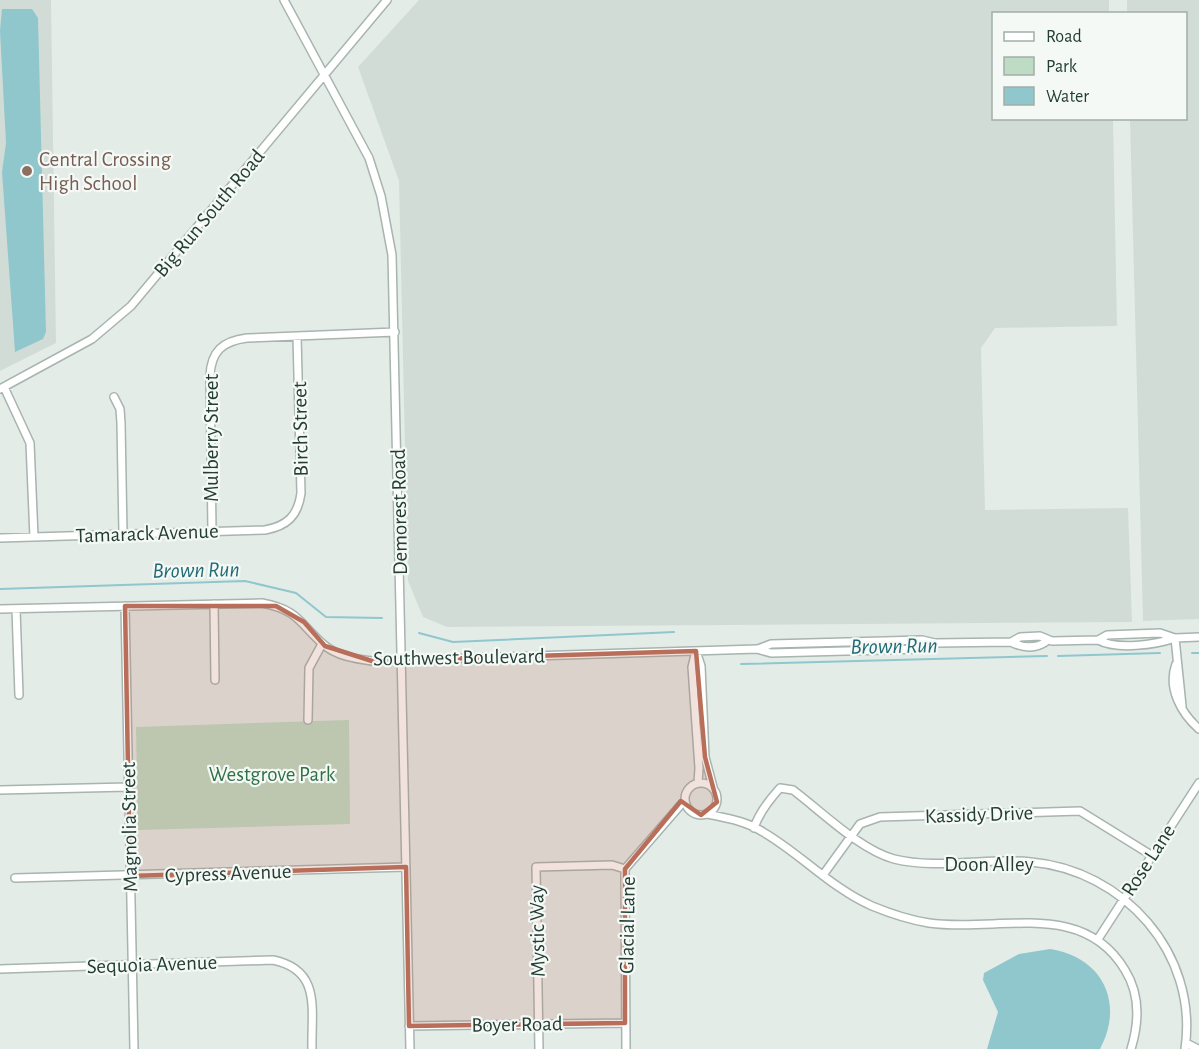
<svg xmlns="http://www.w3.org/2000/svg" width="1199" height="1049" font-family="'Alegreya Sans',sans-serif">
<rect width="100%" height="100%" fill="#e4ece8"/>
<path fill="#d2dcd7" d="M 0,0 L 51,0 L 56,343 L 0,371 Z
M 419,0 L 1109,0 L 1109,13 L 994,14 L 994,118 L 1113,119 L 1117,326 L 995,328 L 981,348 L 985,510 L 1128,508 L 1132,622 L 447,627 L 423,617 L 408,581 L 399,181 L 358,67 Z
M 1127,0 L 1199,0 L 1199,619 L 1143,621 L 1130,119 L 1186,118 L 1186,14 L 1127,13 Z"/>
<path fill="#bedcc4" d="M 349,720 L 350,824 L 138,830 L 136,727 Z"/>
<path fill="#8fc7cd" d="M 2,9 L 32,9 L 38,18 L 46,332 L 43,339 L 15,352 L 2,172 L 6,143 L 0,31 Z
M 1050,949 C 1102,957 1125,1002 1100,1049 L 987,1049 L 998,1012 L 983,980 L 984,973 L 1019,954 Z"/>
<g fill="none" stroke-linecap="round" stroke-linejoin="round">
<path stroke="#8fc7cd" stroke-width="2" d="M 0,589 L 245,581 L 296,593 L 326,617 L 382,618
M 419,633 L 453,642 L 674,632
M 1192,653 L 1199,653
M 1058,656 L 1160,653
M 741,664 L 1047,656"/>
<g stroke="#a7b4af" stroke-width="10">
<path id="minor" d="M 284,0 L 369,158 L 381,196 L 392,255 L 410,1049
M 4,387 L 30,443 L 34,537
M 0,389 L 92,339 L 131,306 L 387,0
M 114,397 L 120,409 L 121,423 L 123,534
M 212,532 L 210,376 C 211,351 223,341 247,338 L 395,332
M 0,538 L 265,530 C 287,526 298,516 301,493 L 297,336
M 214,604 L 215,680
M 125,606 L 134,1049
M 0,609 L 262,603 C 299,610 299,623 323,644 C 336,656 356,659 372,661 L 757,649 L 771,653 L 921,649 L 935,643
M 16,609 L 19,695
M 1175,638 L 1182,706
M 1098,640 C 1117,650 1155,645 1175,638
M 1011,642 C 1023,648 1036,649 1047,641
M 758,649 L 771,644 L 922,640 L 935,643 L 1011,642 L 1020,637 L 1040,636 L 1052,641 L 1098,640 L 1107,635 L 1160,633 L 1175,638 L 1199,637
M 696,651 L 701,666 L 705,757 L 713,787
M 696,651 L 692,667 L 699,768 L 698,783
M 1176,664 C 1167,688 1181,713 1199,729
M 308,720 L 309,668 L 322,644
M685 799a16 16 0 1 1 32 0a16 16 0 1 1-32 0Z
M 0,790 L 128,787
M 707,814 C 726,818 746,821 763,832 C 801,854 831,888 872,906 C 889,913 910,920 929,923 C 997,933 1082,898 1125,970 C 1140,994 1139,1023 1131,1049
M 754,828 C 759,813 770,799 780,788 L 793,790 C 821,811 860,850 894,859 C 939,870 986,857 1031,862 C 1123,870 1199,953 1185,1049
M 823,875 L 860,824 L 880,817 L 1080,811 L 1151,855
M 15,878 L 406,867
M 1098,939 L 1199,783
M 0,969 L 273,960 C 322,970 311,1010 312,1049
M 409,1026 L 625,1023
M 1186,1043 L 1198,1049
M 539,1049 L 536,867 L 612,865 L 625,869
M 626,1049 L 625,869 L 685,800"/>
</g>
<use href="#minor" stroke="#fff" stroke-width="7"/>
</g>
<path fill="#b86e59" fill-opacity="0.2" stroke="#b86e59" stroke-width="4.5" stroke-linejoin="round" d="M 125,606 L 276,606 L 304,622 L 325,646 L 372,661 L 696,651 L 705,757 L 717,802 L 701,815 L 681,801 L 625,869 L 625,1023 L 409,1026 L 406,867 L 130,876 Z"/>
<circle fill="#8d6e63" stroke="#f4f9f6" stroke-width="2" cx="27" cy="171" r="6"/>
<g text-anchor="middle" stroke-width="4.5" stroke-linejoin="round" paint-order="stroke">
<g font-size="21" fill="#785e54" stroke="#f4f9f6" text-anchor="start">
<text x="39" y="166">Central Crossing<tspan x="39" dy="24">High School</tspan></text>
</g>
<g font-size="21" fill="#243d35" stroke="#f4f9f6">
<text transform="translate(209 213) rotate(-50)" y="7">Big Run South Road</text>
<text transform="translate(300 429) rotate(-91)" y="7">Birch Street</text>
<text transform="translate(211 438) rotate(-90)" y="7">Mulberry Street</text>
<text transform="translate(399 512) rotate(-91)" y="7">Demorest Road</text>
<text transform="translate(147 533) rotate(-2)" y="7">Tamarack Avenue</text>
<text transform="translate(459 657) rotate(-1)" y="7">Southwest Boulevard</text>
<text transform="translate(979 814) rotate(-2)" y="7">Kassidy Drive</text>
<text transform="translate(129 827) rotate(-91)" y="7">Magnolia Street</text>
<text transform="translate(1148 860) rotate(-57)" y="7">Rose Lane</text>
<text x="989" y="871">Doon Alley</text>
<text transform="translate(228 873) rotate(-2)" y="7">Cypress Avenue</text>
<text transform="translate(627 925) rotate(-89)" y="7">Glacial Lane</text>
<text transform="translate(537 931) rotate(-91)" y="7">Mystic Way</text>
<text transform="translate(152 964) rotate(-2)" y="7">Sequoia Avenue</text>
<text transform="translate(517 1024) rotate(-1)" y="7">Boyer Road</text>
</g>
<g font-size="21" fill="#317146" stroke="#f4f9f6">
<text x="272" y="781">Westgrove Park</text>
</g>
<g font-size="22" font-style="italic" fill="#226b75" stroke="#f4f9f6">
<text transform="translate(196 569) rotate(-1)" y="8">Brown Run</text>
<text transform="translate(894 645) rotate(-1)" y="8">Brown Run</text>
</g>
</g>
<rect x="992" y="12" width="195" height="108" fill="#f4f9f6" stroke="#a1aea9" stroke-width="1.5"/>
<rect x="1004" y="32" width="30" height="9" fill="#ffffff" stroke="#a1aea9" stroke-width="1.5"/>
<text x="1046" y="42" font-size="18" fill="#243d35">Road</text>
<rect x="1004" y="57" width="30" height="18" fill="#bedcc4" stroke="#a1aea9" stroke-width="1.5"/>
<text x="1046" y="72" font-size="18" fill="#243d35">Park</text>
<rect x="1004" y="87" width="30" height="18" fill="#8fc7cd" stroke="#a1aea9" stroke-width="1.5"/>
<text x="1046" y="102" font-size="18" fill="#243d35">Water</text>
</svg>
